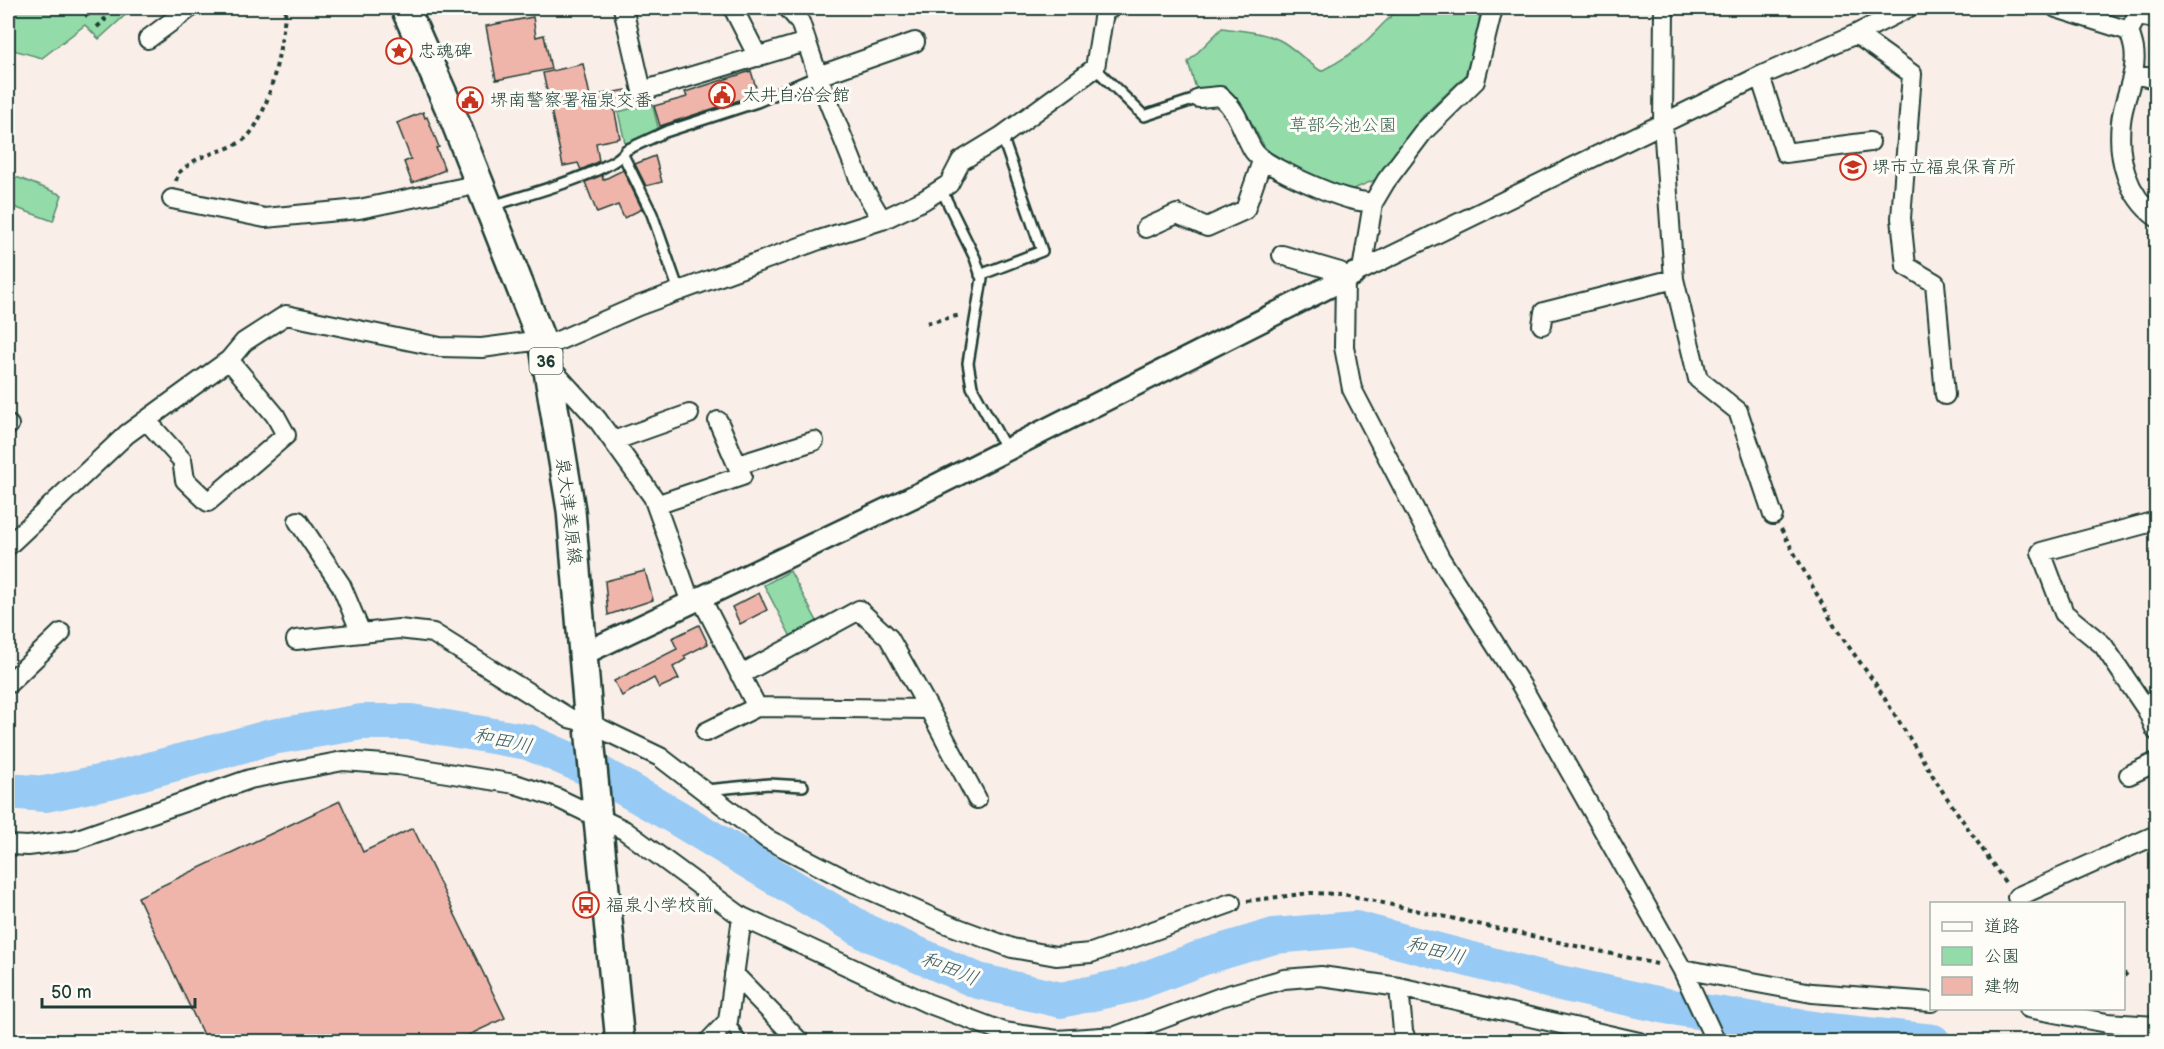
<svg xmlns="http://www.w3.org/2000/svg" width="2164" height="1049" font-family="'Balsamiq Sans','Klee One',sans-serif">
<rect width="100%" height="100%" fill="#faeee8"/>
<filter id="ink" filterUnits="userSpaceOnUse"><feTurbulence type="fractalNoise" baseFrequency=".0167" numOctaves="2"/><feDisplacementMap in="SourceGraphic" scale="12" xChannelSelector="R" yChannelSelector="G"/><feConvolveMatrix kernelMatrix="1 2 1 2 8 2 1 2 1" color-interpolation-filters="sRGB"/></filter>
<g filter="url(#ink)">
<path fill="#93dba9" stroke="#598c6e" stroke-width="1.5" d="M 8,8 L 133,8 L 99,39 L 85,25 L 42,58 L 13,50 L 8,35 Z
M 1401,8 L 1481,8 L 1476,39 L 1465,76 L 1423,116 L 1375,180 L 1349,191 L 1276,162 L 1269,155 L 1246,113 L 1226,94 L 1197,92 L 1188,62 L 1222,28 C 1241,31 1266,32 1283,42 C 1296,50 1307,62 1321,71 C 1337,63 1353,54 1366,41 C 1378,30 1388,17 1401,8 Z
M 652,103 L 659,131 L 626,147 L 618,112 Z
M 8,176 L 19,178 L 62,195 L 53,221 L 8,205 Z
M 790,571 L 818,623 L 791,637 L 764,585 Z"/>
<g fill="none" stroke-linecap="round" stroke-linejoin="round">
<path stroke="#97caf4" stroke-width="36" d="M 8,791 L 45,794 L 109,781 L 272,737 L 362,722 L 411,722 L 528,742 L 595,771 L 676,817 L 866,932 L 978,981 L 1061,1000 L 1130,985 L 1204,957 L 1274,936 L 1355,929 L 1555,982 L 1671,1007 L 1820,1030 L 1933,1042"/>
</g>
<path fill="#f0b5aa" stroke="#1f3d34" stroke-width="1.5" d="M 533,17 L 536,37 L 544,35 L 551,69 L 496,80 L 486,26 Z
M 583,64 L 590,96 L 626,90 L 629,105 L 614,108 L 620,138 L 596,143 L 599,161 L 581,170 L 578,163 L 563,166 L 543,73 Z
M 751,71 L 758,94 L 660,126 L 654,106 L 687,97 L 685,92 Z
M 423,112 L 425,118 L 427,117 L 439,147 L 436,148 L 445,170 L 412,183 L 404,162 L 411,159 L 397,123 Z
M 655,156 L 662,182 L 646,186 L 635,164 Z
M 623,170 L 642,209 L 624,218 L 618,205 L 597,213 L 585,182 L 602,175 L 603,180 Z
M 645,571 L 653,600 L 608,615 L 605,581 Z
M 759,593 L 767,610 L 740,624 L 732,607 Z
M 699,625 L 708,644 L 684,656 L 686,659 L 673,667 L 679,679 L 659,688 L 654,678 L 622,696 L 614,681 L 677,649 L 672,638 Z
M 340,801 L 363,852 L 413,828 L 505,1018 L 456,1041 L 206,1041 L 138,897 Z"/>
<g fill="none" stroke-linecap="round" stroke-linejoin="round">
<g stroke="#1f3d34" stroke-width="14">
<path id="service" d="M 1095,68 L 1144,116 L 1199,98
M 623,155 L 652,214 L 679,291
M 941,189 L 975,258 L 982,279 L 968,363 L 972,387 L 1006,449
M 491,206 C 516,198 615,172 626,150 L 665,132 L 757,102 L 818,76
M 980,275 L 1042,251 L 1002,136
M 706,790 L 769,784 L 803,786
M 728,1021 L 742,1042"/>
</g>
<g stroke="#1f3d34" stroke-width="22">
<path id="minor" d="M 623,8 L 642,91 L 806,42
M 733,8 L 758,57
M 788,8 L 800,22 L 818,76 L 862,186 L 882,220
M 1664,8 L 1663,124 L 1674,279 L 1698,379 L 1738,411 L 1773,515
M 2056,8 L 2129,31 C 2131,37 2133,43 2134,49 C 2138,74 2123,98 2121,122 C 2117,158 2127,195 2156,217
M 2129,31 L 2137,16 L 2156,19
M 1856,34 L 1912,74 L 1901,218 L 1906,266 L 1935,283 L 1945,395
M 148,39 L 190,8
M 2133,74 L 2156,79
M 818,76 L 915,42
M 1760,76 L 1785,153 L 1870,142
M 1199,98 L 1220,96 C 1239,111 1241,130 1253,150 C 1262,166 1331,194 1350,199 C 1358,201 1366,202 1373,203 L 1362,270
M 172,199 L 265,218 L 359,209 L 480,184
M 1373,203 L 1386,181 L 1423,132 L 1475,81 L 1493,8
M 1146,228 L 1177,214 L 1207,227 L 1245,210 L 1262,161
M 1282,255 L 1340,272 L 1345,279 L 1344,347 L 1352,389 L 1440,558 L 1521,685 L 1682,969 L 1716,1042
M 1354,274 L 1760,76 L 1856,34 L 1908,8
M 1542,325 L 1544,312 L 1674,279
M 544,347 L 638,306 L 819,240 L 882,220 L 924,200 L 949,184 L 961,161 L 1002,136 L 1095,68 L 1104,12 L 1111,8
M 548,365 L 597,419 L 653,497 L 691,603
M 146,420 L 182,460 L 185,480 L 208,502 L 286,435 L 275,415 L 229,360
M 8,425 L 9,425
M 613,441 L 689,414
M 738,465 L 814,441
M 656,505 L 742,476 L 718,421
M 298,521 L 341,585 L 361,633
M 2156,521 L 2041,552 L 2064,613 L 2103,645 L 2147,710 L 2156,731
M 8,546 L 127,434 L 229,360 L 244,342 L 286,315 L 440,347 L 482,348 L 541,340
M 701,598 L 757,707
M 296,640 L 399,629 L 433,633 L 569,718 L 589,723 L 660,757 L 767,839 L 845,879 L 947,924 L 1012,948 L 1056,956 L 1091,953 L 1231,903
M 740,675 L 859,610 L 889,638 L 929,709
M 8,684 L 61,633
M 706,732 L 757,707 L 929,709 L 977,799
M 2129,775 L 2156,762
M 8,845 L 28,846 L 75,840 L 250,779 L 343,761 L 398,765 L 515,784 L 555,797 L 624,830 L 742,917 L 927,1003 L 1004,1032 L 1057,1040 L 1116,1036 L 1221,997 L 1284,979 L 1321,976 L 1399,987 L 1639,1042
M 2017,897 L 2156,835
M 1682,969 L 1812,993 L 1932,1002
M 734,974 L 800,1042
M 1399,987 L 1403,1031 L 1407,1042
M 2028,1008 L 2107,1023 L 2156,1026
M 708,1042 L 728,1021 L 742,917"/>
</g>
<g stroke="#1f3d34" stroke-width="26">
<path id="tertiary" d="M 583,654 L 921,493 L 1354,274"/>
</g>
<g stroke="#1f3d34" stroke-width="32">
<path id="primary" d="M 405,8 L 454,119 L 544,347 L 571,510 L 590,738 L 620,1042"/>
</g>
<path stroke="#1f3d34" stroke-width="4" stroke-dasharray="4.5 4.5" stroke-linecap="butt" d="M 85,16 L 103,8
M 97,27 L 105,20 L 98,10
M 176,181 L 178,173 C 184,169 190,163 196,160 C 210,153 226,150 239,143 C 270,127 282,40 286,8
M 927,323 L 961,315
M 1781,529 L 1836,629 L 1875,683 L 1943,792 L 2007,885
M 1247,901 L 1310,893 L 1343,894 L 1657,964
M 2124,973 L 2127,976"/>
<use href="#service" stroke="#fdfcf7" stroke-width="9"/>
<use href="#minor" stroke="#fdfcf7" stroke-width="18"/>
<use href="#tertiary" stroke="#fdfcf7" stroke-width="21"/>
<use href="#primary" stroke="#fdfcf7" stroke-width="27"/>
</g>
</g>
<defs>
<g id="sight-ring" transform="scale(1.35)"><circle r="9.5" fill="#fdfcf7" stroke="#c8321e" stroke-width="1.5"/><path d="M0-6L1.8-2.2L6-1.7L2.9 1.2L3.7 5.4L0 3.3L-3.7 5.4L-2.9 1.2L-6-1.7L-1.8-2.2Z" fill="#c8321e"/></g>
<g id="civic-ring" transform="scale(1.35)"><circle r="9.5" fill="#fdfcf7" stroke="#c8321e" stroke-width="1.5"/><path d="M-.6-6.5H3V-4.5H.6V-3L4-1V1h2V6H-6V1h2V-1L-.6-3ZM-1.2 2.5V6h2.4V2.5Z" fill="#c8321e"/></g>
<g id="school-ring" transform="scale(1.35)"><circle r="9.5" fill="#fdfcf7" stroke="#c8321e" stroke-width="1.5"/><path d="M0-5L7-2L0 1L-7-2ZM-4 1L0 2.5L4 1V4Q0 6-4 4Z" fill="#c8321e"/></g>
<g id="bus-ring" transform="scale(1.35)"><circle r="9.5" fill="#fdfcf7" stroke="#c8321e" stroke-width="1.5"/><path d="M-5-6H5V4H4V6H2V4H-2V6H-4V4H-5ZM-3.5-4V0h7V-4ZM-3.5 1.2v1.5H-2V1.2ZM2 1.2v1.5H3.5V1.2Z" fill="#c8321e"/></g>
</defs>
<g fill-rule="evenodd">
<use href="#sight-ring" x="399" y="51"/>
<use href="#civic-ring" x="722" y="95"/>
<use href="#civic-ring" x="470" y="100"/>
<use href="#school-ring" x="1853" y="167"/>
<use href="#bus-ring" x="586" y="905"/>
</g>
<g text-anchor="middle" stroke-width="6" stroke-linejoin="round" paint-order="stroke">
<rect fill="#fdfcf7" stroke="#62766e" stroke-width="1.5" x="529.5" y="348" width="33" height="26" rx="4.5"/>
<g font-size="16" font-weight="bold" fill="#1f3d34">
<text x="546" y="367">36</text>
</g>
<g font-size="18" fill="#1f3d34" stroke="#fdfcf7" text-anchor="start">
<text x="418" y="57">忠魂碑</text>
<text x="742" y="101">太井自治会館</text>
<text x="490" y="106">堺南警察署福泉交番</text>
<text x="1872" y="173">堺市立福泉保育所</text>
<text x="606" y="911">福泉小学校前</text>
</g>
<g font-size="18" fill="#3c6451" stroke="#fdfcf7">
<text x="1343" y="131">草部今池公園</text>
</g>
<g font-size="18" fill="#1f3d34" stroke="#fdfcf7">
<text transform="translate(569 511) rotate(83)" y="6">泉大津美原線</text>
</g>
<g font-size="20" font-style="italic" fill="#3d6064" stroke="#fdfcf7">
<text transform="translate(503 740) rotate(12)" y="7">和田川</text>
<text transform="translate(1436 950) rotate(15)" y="7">和田川</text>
<text transform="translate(950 968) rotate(22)" y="7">和田川</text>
</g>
</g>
<rect width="2164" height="1049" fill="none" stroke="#fdfcf7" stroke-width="30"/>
<rect x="15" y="15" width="2134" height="1019" fill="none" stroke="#1f3d34" stroke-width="2" filter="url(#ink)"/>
<rect x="1930" y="902" width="195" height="108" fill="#fdfcf7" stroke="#a4b0a9" stroke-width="1.5"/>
<rect x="1942" y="922" width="30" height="9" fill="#fdfcf7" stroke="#a4b0a9" stroke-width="1.5"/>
<text x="1984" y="932" font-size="18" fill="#1f3d34">道路</text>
<rect x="1942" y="947" width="30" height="18" fill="#93dba9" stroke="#a4b0a9" stroke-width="1.5"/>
<text x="1984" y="962" font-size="18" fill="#1f3d34">公園</text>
<rect x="1942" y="977" width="30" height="18" fill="#f0b5aa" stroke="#a4b0a9" stroke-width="1.5"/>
<text x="1984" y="992" font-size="18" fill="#1f3d34">建物</text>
<path d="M42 998v9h153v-9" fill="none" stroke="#1f3d34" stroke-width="3"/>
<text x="51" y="998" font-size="18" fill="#1f3d34" stroke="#fdfcf7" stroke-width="4.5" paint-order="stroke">50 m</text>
</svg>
